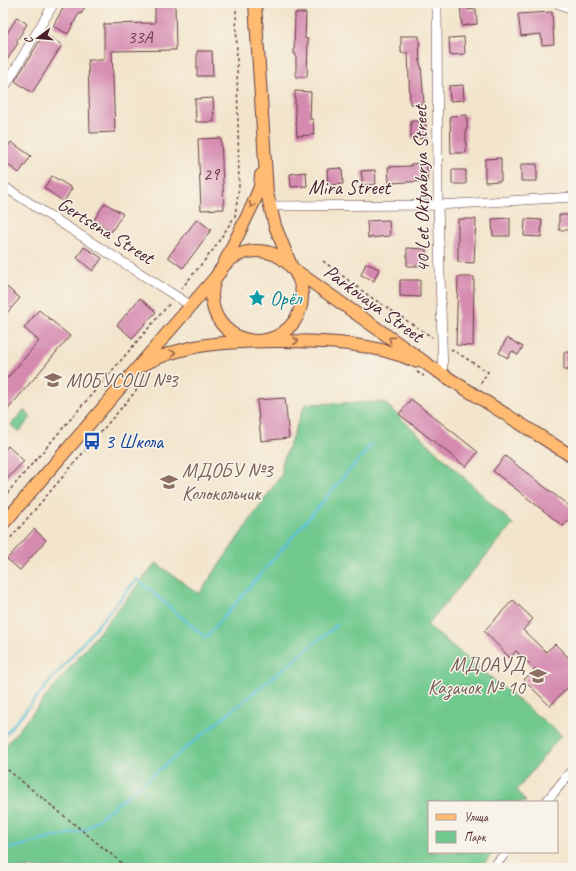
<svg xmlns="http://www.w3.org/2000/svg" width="576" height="871" font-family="Caveat,sans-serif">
<rect width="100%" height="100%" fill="#f7f3e8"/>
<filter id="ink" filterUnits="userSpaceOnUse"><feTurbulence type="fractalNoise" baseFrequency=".025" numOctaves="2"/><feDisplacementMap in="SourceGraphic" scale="8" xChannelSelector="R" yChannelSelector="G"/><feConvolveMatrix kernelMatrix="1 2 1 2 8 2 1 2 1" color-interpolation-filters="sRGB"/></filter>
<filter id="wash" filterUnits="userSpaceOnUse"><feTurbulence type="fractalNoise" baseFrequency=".012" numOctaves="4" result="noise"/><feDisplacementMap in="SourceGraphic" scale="16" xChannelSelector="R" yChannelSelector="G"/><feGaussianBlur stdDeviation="0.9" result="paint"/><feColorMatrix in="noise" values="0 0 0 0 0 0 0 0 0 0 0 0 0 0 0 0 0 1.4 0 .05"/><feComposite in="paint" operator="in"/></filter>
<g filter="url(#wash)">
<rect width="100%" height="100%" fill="#f3e5cc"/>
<path fill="#72c98f" stroke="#5e745d" d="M 384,402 L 513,524 L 427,625 L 561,735 L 517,790 L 526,802 L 429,802 L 429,852 L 493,852 L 481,868 L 3,868 L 3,749 L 156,563 L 199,594 L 282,474 L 282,463 L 305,404 Z
M 24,410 L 31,417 L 19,432 L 11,425 Z"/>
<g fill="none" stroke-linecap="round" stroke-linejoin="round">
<path stroke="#5bc1d8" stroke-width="2.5" d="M 3,737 L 137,579 L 206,638 L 372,444
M 3,850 L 85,830 L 337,625"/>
</g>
<g id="blocks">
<path fill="#d58ab0" d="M 66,3 L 87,3 L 81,14 L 79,13 L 68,34 L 53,26 Z
M 155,3 L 175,3 L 176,50 L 112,51 L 115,132 L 90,133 L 88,60 L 104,60 L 104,24 L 155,23 Z
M 460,3 L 467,3 L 468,10 L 476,9 L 477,24 L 462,26 Z
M 552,12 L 554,44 L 542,45 L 541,34 L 521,36 L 518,14 Z
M 295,13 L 306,13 L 305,39 L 308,39 L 307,77 L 296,77 L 296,54 L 294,54 Z
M 17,17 L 27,24 L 16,42 L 18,43 L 3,66 L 3,33 L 6,35 Z
M 44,34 L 62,45 L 32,93 L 15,81 Z
M 401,36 L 419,36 L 420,65 L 421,65 L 424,104 L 410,104 L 408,53 L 401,53 Z
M 464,37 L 465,54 L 450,55 L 449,38 Z
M 197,51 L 212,51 L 213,76 L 197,76 Z
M 463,85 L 464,100 L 450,101 L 449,86 Z
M 295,91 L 311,92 L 310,119 L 313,119 L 314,135 L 297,136 L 295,109 Z
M 213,98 L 214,122 L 196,122 L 195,99 Z
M 467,115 L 467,129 L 466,129 L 466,153 L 451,153 L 450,116 Z
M 411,121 L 426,121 L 426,138 L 411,139 Z
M 221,138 L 224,209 L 201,210 L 198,139 Z
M 11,142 L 31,156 L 19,173 L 3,161 L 3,154 Z
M 501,158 L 501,181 L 485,182 L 485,159 Z
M 427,163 L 427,181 L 389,183 L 388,167 L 411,166 L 411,164 Z
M 521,164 L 537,164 L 537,181 L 521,181 Z
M 342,168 L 343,184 L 328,185 L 327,169 Z
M 375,170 L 376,184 L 363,185 L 361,171 Z
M 452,170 L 466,170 L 466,184 L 452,184 Z
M 306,172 L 307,186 L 291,187 L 290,174 Z
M 52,176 L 72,188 L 64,202 L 44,188 Z
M 105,203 L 123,214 L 111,232 L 94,220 Z
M 559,215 L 571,215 L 572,230 L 559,230 Z
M 510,218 L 510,236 L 493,236 L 492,219 Z
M 197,219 L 211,230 L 183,268 L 168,257 Z
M 458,219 L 476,219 L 474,263 L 458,262 Z
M 525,219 L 542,220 L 541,237 L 524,236 Z
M 389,220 L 390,236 L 368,238 L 367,221 Z
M 84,247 L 102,258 L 93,271 L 77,258 Z
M 407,248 L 426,249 L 426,266 L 407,266 Z
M 366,263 L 379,269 L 374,281 L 361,275 Z
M 458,277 L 474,277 L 473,346 L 456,345 Z
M 400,280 L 420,280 L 420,297 L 400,296 Z
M 3,284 L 20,298 L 7,313 L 3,309 Z
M 140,298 L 156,312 L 132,338 L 117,325 Z
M 39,310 L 70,336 L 3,415 L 3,383 L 39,341 L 24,328 Z
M 507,338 L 523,347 L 518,355 L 512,351 L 508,358 L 499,353 Z
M 564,352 L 573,352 L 573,370 L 564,370 Z
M 285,398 L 289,438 L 261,441 L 257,400 Z
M 411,399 L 478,452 L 466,467 L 399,414 Z
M 8,446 L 24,461 L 3,483 L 3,452 Z
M 505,456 L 573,509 L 573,514 L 563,526 L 493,471 Z
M 34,529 L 46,540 L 20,570 L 7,559 Z
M 513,600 L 533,619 L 523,630 L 546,652 L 555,644 L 573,662 L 573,682 L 550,706 L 524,680 L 535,669 L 516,651 L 510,658 L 484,631 Z"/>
</g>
</g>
<g filter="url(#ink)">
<use href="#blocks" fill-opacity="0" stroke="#633d43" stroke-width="1"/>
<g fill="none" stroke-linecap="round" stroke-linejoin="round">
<g stroke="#633d43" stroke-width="10">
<path id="minor" d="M 437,3 L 438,205 L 443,375
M 557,3 L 573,9
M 3,90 L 54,3
M 3,186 L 190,305
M 269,206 L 438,205 L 573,197
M 546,802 L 573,769
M 493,868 L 506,852"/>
</g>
<g stroke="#633d43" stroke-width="14">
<path id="major" d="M 255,3 L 267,193 L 275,226 L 292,268 L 434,369 L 573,457
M212 296a45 45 0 1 1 90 0a45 45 0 1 1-90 0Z
M 141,366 C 182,343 232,341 277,341 C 325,341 370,342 415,361
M 3,524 L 220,272 L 253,204 L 260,187 L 261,175"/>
</g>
<path stroke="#633d43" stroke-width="1.5" stroke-dasharray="3 3" stroke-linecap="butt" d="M 323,261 L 369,296 L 432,337
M 181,289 L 213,250 L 235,216 L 239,187 L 236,3
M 451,349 L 488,372 L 479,386
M 417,372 L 424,376
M 3,498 L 170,303
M 3,547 L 151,373
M 3,766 L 128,868"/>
<use href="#minor" stroke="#fff" stroke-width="9"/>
<use href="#major" stroke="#ffbb71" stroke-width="12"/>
</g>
<defs><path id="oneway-chevron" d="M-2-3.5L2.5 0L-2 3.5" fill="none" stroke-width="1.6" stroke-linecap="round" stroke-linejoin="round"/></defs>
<g stroke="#9b654a">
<use href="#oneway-chevron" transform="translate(252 205) rotate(114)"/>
<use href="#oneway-chevron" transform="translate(391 339) rotate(-144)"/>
<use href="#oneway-chevron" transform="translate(296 341)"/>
<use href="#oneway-chevron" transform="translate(173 353) rotate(-15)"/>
</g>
</g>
<defs>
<g id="sight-bare" transform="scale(1.38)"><path d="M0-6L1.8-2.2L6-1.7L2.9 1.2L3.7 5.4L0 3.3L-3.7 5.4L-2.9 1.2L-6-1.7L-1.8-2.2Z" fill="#0f9aa8" stroke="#f7f3e8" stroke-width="2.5" paint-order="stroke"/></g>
<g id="school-bare" transform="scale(1.38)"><path d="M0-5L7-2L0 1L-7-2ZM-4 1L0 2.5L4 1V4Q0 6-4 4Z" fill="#8d6e63" stroke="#f7f3e8" stroke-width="2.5" paint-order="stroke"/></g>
<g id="bus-bare" transform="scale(1.38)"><path d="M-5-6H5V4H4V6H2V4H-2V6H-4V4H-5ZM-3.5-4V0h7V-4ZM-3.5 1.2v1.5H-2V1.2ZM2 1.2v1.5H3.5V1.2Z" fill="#1a4fb4" stroke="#f7f3e8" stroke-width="2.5" paint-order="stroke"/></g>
</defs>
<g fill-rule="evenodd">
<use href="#sight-bare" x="257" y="298"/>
<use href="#school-bare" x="53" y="380"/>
<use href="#bus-bare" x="92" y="441"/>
<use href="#school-bare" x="169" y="482"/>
<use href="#school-bare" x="538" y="676"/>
</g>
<g text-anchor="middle" stroke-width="3" stroke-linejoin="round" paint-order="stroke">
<g font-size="18" fill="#6d3a4c">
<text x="140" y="43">33А</text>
<text x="211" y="180">29</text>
</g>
<g font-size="20" fill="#4a1f2b" stroke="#f7f3e8">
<text x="349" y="194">Mira Street</text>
<text transform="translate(421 189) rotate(-91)" y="7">40 Let Oktyabrya Street</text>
<text transform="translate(106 230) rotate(32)" y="7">Gertsena Street</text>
<text transform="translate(374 303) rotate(36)" y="7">Parkovaya Street</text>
</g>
<g font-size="20" fill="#0d838f" stroke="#f7f3e8" text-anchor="start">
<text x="270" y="305">Орёл</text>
</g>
<g font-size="20" fill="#785e54" stroke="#f7f3e8" text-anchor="start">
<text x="66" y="387">МОБУСОШ №3</text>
<text x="182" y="477">МДОБУ №3<tspan x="182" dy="23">Колокольчик</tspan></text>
<text x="525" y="671" text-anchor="end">МДОАУД<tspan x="525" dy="23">Казачок № 10</tspan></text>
</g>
<g font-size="20" fill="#164399" stroke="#f7f3e8" text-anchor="start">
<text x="105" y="448">3 Школа</text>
</g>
</g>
<rect width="576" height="871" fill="none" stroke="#f7f3e8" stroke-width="16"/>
<rect x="428" y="801" width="130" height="52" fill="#f7f3e8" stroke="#b29e9c"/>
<rect x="436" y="814" width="20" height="6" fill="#ffbb71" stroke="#b29e9c"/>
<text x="464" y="821" font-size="12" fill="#4a1f2b">Улица</text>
<rect x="436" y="831" width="20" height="12" fill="#72c98f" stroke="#b29e9c"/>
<text x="464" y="841" font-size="12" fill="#4a1f2b">Парк</text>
<g transform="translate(38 38) rotate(254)" stroke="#f7f3e8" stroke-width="3" paint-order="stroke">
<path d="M0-3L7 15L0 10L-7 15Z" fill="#4a1f2b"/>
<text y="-6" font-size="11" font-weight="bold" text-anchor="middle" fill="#4a1f2b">С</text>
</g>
</svg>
